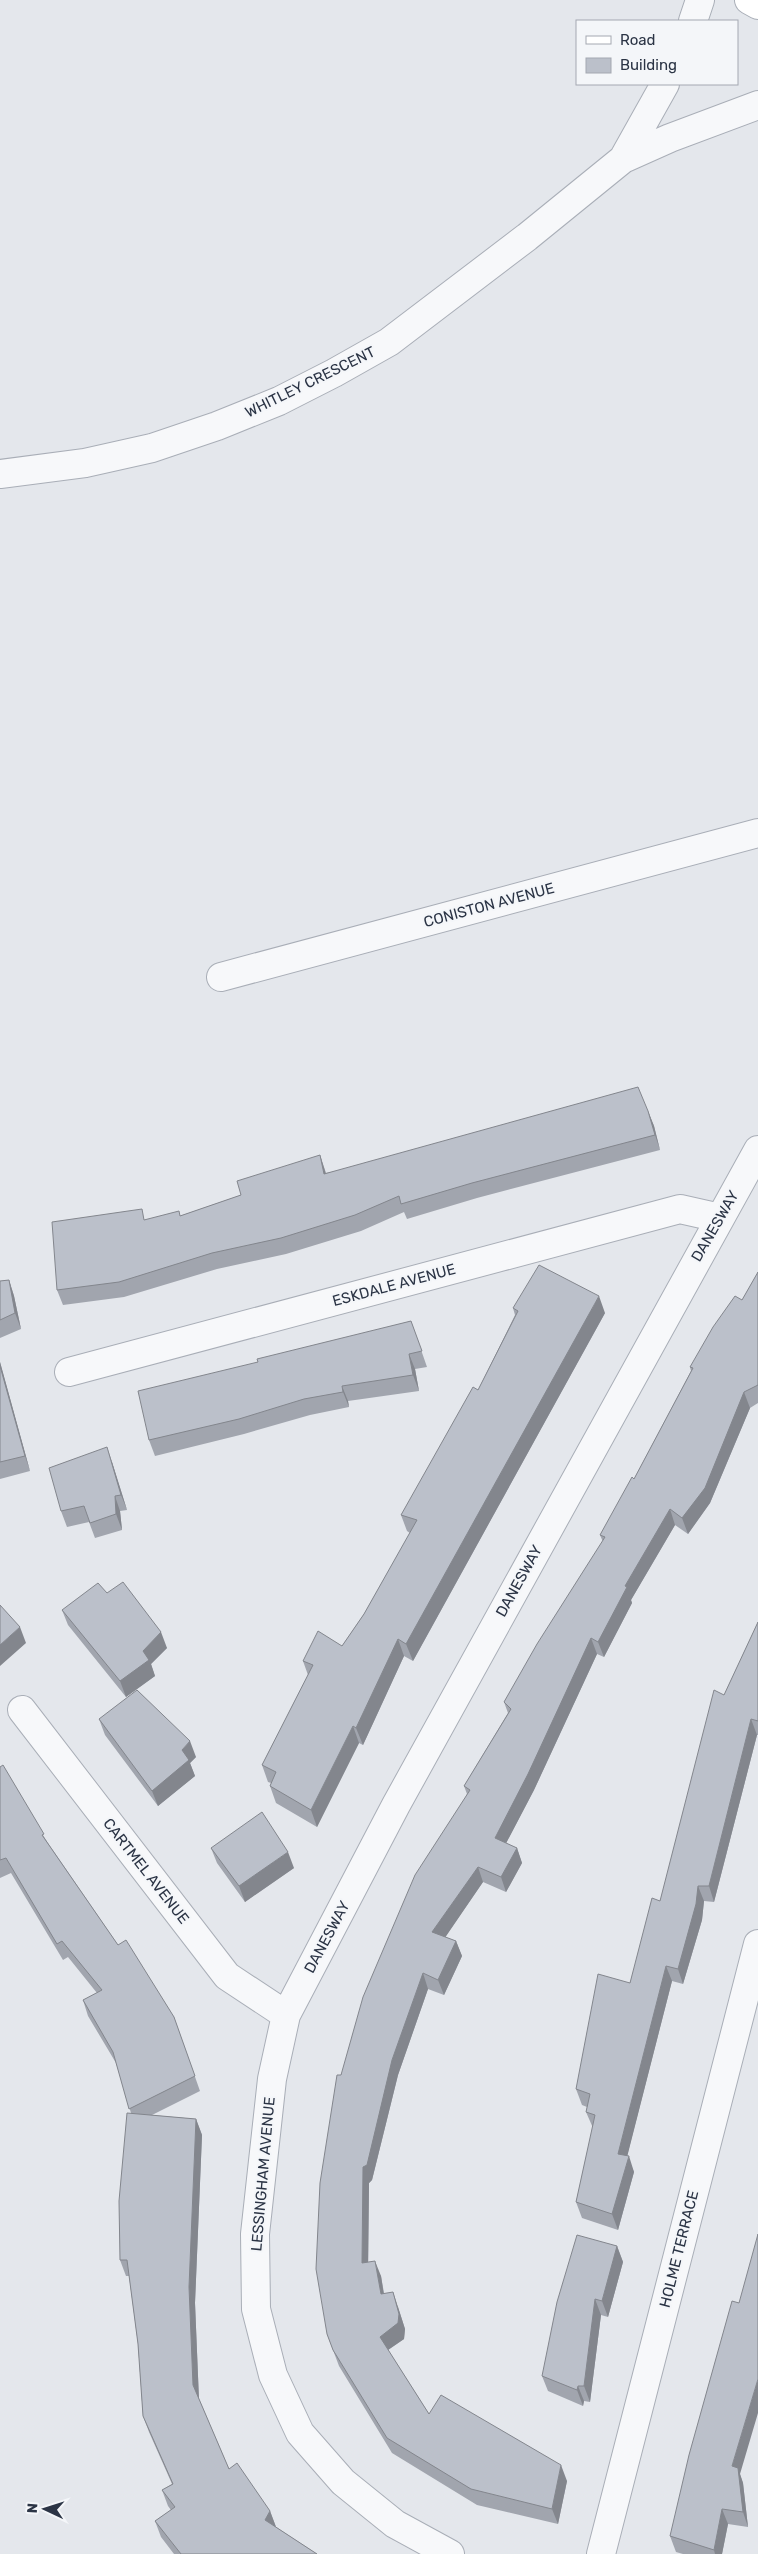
<svg xmlns="http://www.w3.org/2000/svg" width="758" height="2554" font-family="Rubik,sans-serif">
<rect width="100%" height="100%" fill="#e4e7ec"/>
<g fill="none" stroke-linecap="round" stroke-linejoin="round">
<g stroke="#a9aeb7" stroke-width="30">
<path id="minor" d="M 693,21 L 700,0
M 623,159 L 665,84
M 0,474 L 85,463 L 152,448 L 217,426 L 279,401 L 334,373 L 389,342 L 527,237 L 623,159 L 670,138 L 758,105
M 221,977 L 758,833
M 69,1372 L 680,1209 L 720,1218
M 22,1710 L 227,1976 L 286,2015
M 450,2554 L 395,2524 L 343,2482 L 300,2433 L 273,2375 L 256,2309 L 255,2234 L 272,2079 L 286,2015 L 396,1805 L 758,1150
M 601,2554 L 758,1944"/>
</g>
<g stroke="#a9aeb7" stroke-width="30">
<path id="secondary" d="M 749,0 L 758,5"/>
</g>
<use href="#minor" stroke="#f7f8fa" stroke-width="28"/>
<use href="#secondary" stroke="#fff" stroke-width="28"/>
</g>
<path fill="#a1a5ae" d="M 648,1111 L 654,1126 L 660,1150 L 477,1198 L 407,1219 L 404,1212 L 361,1231 L 286,1254 L 217,1269 L 124,1297 L 63,1305 L 57,1290 L 180,1216 L 241,1195 L 320,1155 L 326,1173 Z
M 758,1272 L 758,1403 L 750,1408 L 710,1503 L 688,1534 L 675,1525 L 631,1600 L 632,1603 L 604,1657 L 597,1654 L 534,1790 L 506,1843 L 517,1848 L 522,1863 L 506,1892 L 483,1882 L 445,1937 L 456,1941 L 462,1956 L 444,1995 L 428,1989 L 398,2075 L 372,2180 L 369,2183 L 368,2262 L 381,2276 L 384,2293 L 398,2307 L 405,2329 L 404,2339 L 388,2350 L 429,2414 L 567,2481 L 558,2524 L 477,2505 L 392,2453 L 339,2366 L 327,2334 L 341,2075 L 467,1794 L 464,1786 L 508,1713 L 504,1702 L 603,1542 L 600,1535 L 634,1479 L 691,1371 L 690,1367 L 742,1300 Z
M 9,1280 L 14,1296 L 21,1329 L 0,1338 L 0,1281 Z
M 513,1308 L 605,1313 L 413,1661 L 404,1656 L 363,1745 L 359,1743 L 317,1827 L 276,1803 L 270,1786 L 271,1783 L 268,1782 L 262,1765 L 308,1675 L 303,1661 L 342,1646 L 364,1614 L 410,1533 L 407,1531 L 401,1515 L 478,1390 L 515,1315 Z
M 411,1321 L 427,1367 L 415,1369 L 419,1391 L 348,1401 L 349,1407 L 310,1415 L 244,1434 L 155,1456 L 149,1440 L 258,1362 Z
M 0,1362 L 30,1471 L 0,1479 Z
M 112,1462 L 127,1510 L 120,1511 L 122,1530 L 95,1538 L 89,1522 L 67,1527 L 61,1511 Z
M 107,1593 L 167,1648 L 151,1664 L 155,1676 L 126,1697 L 68,1625 L 62,1610 Z
M 758,1622 L 758,1735 L 757,1735 L 714,1902 L 704,1901 L 702,1920 L 683,1984 L 672,1981 L 627,2156 L 634,2172 L 618,2230 L 582,2218 L 576,2202 L 593,2128 L 586,2112 L 587,2107 L 582,2105 L 576,2089 L 630,1983 L 660,1901 L 724,1695 Z
M 99,1719 L 196,1757 L 190,1763 L 195,1776 L 158,1806 L 105,1735 Z
M 0,1767 L 48,1843 L 118,1945 L 174,2017 L 200,2091 L 152,2115 L 196,2119 L 202,2135 L 195,2303 L 199,2399 L 229,2469 L 270,2511 L 276,2527 L 317,2554 L 174,2554 L 161,2537 L 155,2521 L 171,2510 L 168,2506 L 162,2490 L 172,2484 L 149,2432 L 143,2416 L 138,2344 L 129,2276 L 126,2276 L 120,2260 L 131,2113 L 116,2063 L 88,2016 L 83,2000 L 97,1993 L 68,1957 L 63,1960 L 11,1873 L 0,1878 Z
M 211,1848 L 294,1868 L 245,1902 L 217,1863 Z
M 617,2246 L 623,2262 L 608,2317 L 601,2315 L 590,2402 L 584,2401 L 583,2406 L 548,2391 L 542,2376 Z
M 740,2474 L 743,2483 L 748,2527 L 728,2524 L 722,2554 L 683,2554 L 676,2552 L 670,2536 Z"/>
<path fill="#83868d" d="M 648,1111 L 654,1126 L 660,1150 L 655,1135 Z
M 320,1155 L 325,1171 L 329,1189 L 324,1174 Z
M 9,1280 L 14,1296 L 21,1329 L 15,1313 Z
M 599,1296 L 605,1313 L 413,1661 L 406,1644 Z
M 409,1354 L 415,1369 L 419,1391 L 413,1375 Z
M 0,1362 L 30,1471 L 25,1456 L 0,1366 Z
M 342,1386 L 348,1401 L 349,1407 L 343,1392 Z
M 744,1392 L 750,1408 L 710,1503 L 688,1534 L 682,1518 Z
M 107,1447 L 112,1462 L 127,1510 L 121,1495 Z
M 115,1496 L 120,1511 L 122,1530 L 116,1514 Z
M 670,1509 L 675,1525 L 631,1600 L 632,1603 L 604,1657 L 598,1642 L 625,1586 Z
M 20,1627 L 26,1643 L 0,1666 L 0,1645 Z
M 161,1632 L 167,1648 L 151,1664 L 155,1676 L 126,1697 L 120,1681 L 143,1651 Z
M 591,1638 L 597,1654 L 534,1790 L 501,1853 L 495,1838 Z
M 398,1639 L 404,1656 L 363,1745 L 356,1728 Z
M 751,1719 L 757,1735 L 714,1902 L 709,1886 Z
M 353,1726 L 359,1743 L 317,1827 L 311,1810 Z
M 190,1741 L 196,1757 L 190,1763 L 195,1776 L 158,1806 L 152,1791 L 182,1750 Z
M 517,1848 L 522,1863 L 506,1892 L 501,1877 Z
M 288,1852 L 294,1868 L 245,1902 L 239,1886 Z
M 478,1867 L 483,1882 L 438,1948 L 432,1932 Z
M 698,1886 L 704,1901 L 702,1920 L 683,1984 L 678,1969 Z
M 456,1941 L 462,1956 L 444,1995 L 438,1980 Z
M 666,1966 L 672,1981 L 624,2169 L 618,2154 Z
M 423,1973 L 428,1989 L 398,2075 L 372,2180 L 369,2183 L 368,2278 L 362,2263 L 363,2167 L 392,2060 Z
M 196,2119 L 202,2135 L 195,2303 L 199,2401 L 193,2385 L 189,2287 Z
M 629,2156 L 634,2172 L 618,2230 L 612,2214 Z
M 617,2246 L 623,2262 L 608,2317 L 602,2301 Z
M 375,2261 L 381,2276 L 386,2309 L 381,2294 Z
M 393,2292 L 398,2307 L 405,2329 L 404,2339 L 385,2352 L 380,2337 Z
M 595,2299 L 601,2315 L 590,2402 L 584,2386 Z
M 758,2379 L 758,2413 L 740,2474 L 743,2483 L 748,2527 L 743,2512 L 732,2466 Z
M 578,2386 L 584,2401 L 583,2406 L 577,2390 Z
M 561,2465 L 567,2481 L 558,2524 L 552,2509 Z
M 722,2509 L 728,2524 L 722,2554 L 715,2554 L 714,2550 Z
M 270,2511 L 276,2527 L 265,2520 Z"/>
<path fill="#bbc0ca" stroke="#83868d" d="M 638,1087 L 648,1111 L 655,1135 L 472,1183 L 401,1204 L 399,1196 L 355,1215 L 281,1238 L 212,1253 L 119,1282 L 57,1290 L 52,1222 L 142,1209 L 144,1220 L 179,1211 L 180,1216 L 241,1195 L 237,1181 L 320,1155 L 324,1174 Z
M 539,1265 L 599,1296 L 406,1644 L 398,1639 L 356,1728 L 353,1726 L 311,1810 L 270,1786 L 276,1772 L 262,1765 L 313,1665 L 303,1661 L 318,1631 L 342,1646 L 364,1614 L 417,1520 L 401,1515 L 473,1387 L 478,1390 L 518,1311 L 513,1308 Z
M 758,1272 L 758,1385 L 744,1392 L 705,1488 L 682,1518 L 670,1509 L 625,1586 L 627,1587 L 598,1642 L 591,1638 L 528,1774 L 495,1838 L 517,1848 L 501,1877 L 478,1867 L 432,1932 L 456,1941 L 438,1980 L 423,1973 L 392,2060 L 367,2165 L 363,2167 L 362,2263 L 375,2261 L 381,2294 L 393,2292 L 399,2314 L 398,2323 L 380,2337 L 429,2414 L 441,2395 L 561,2465 L 552,2509 L 471,2489 L 387,2438 L 333,2350 L 327,2334 L 316,2269 L 320,2183 L 337,2075 L 341,2075 L 363,1997 L 415,1875 L 470,1790 L 464,1786 L 511,1709 L 504,1702 L 537,1644 L 605,1537 L 600,1535 L 632,1477 L 634,1479 L 693,1368 L 690,1367 L 713,1327 L 735,1296 L 742,1300 Z
M 9,1280 L 15,1313 L 0,1320 L 0,1281 Z
M 411,1321 L 422,1351 L 409,1354 L 413,1375 L 342,1386 L 343,1392 L 304,1399 L 239,1419 L 149,1440 L 138,1391 L 258,1362 L 257,1359 Z
M 0,1366 L 25,1456 L 0,1462 Z
M 107,1447 L 121,1495 L 115,1496 L 116,1514 L 90,1523 L 84,1506 L 61,1511 L 49,1468 Z
M 123,1582 L 161,1632 L 143,1651 L 149,1660 L 120,1681 L 62,1610 L 98,1583 L 107,1593 Z
M 0,1605 L 20,1627 L 0,1645 Z
M 758,1622 L 758,1721 L 751,1719 L 709,1886 L 698,1886 L 696,1904 L 678,1969 L 666,1966 L 618,2154 L 629,2156 L 612,2214 L 576,2202 L 595,2115 L 586,2112 L 590,2094 L 576,2089 L 598,1974 L 630,1983 L 652,1898 L 660,1901 L 714,1690 L 724,1695 Z
M 137,1690 L 190,1741 L 182,1750 L 189,1760 L 152,1791 L 99,1719 Z
M 3,1765 L 44,1834 L 42,1835 L 118,1945 L 126,1940 L 174,2017 L 195,2076 L 129,2109 L 113,2052 L 83,2000 L 102,1990 L 62,1941 L 57,1944 L 6,1858 L 0,1860 L 0,1767 Z
M 262,1812 L 288,1852 L 239,1886 L 211,1848 Z
M 127,2113 L 196,2119 L 189,2287 L 193,2385 L 229,2469 L 237,2463 L 270,2511 L 265,2520 L 317,2554 L 181,2554 L 155,2521 L 175,2507 L 162,2490 L 173,2484 L 143,2416 L 138,2344 L 127,2260 L 120,2260 L 119,2201 Z
M 758,2234 L 758,2379 L 732,2466 L 738,2468 L 743,2512 L 722,2509 L 714,2550 L 670,2536 L 689,2455 L 732,2301 L 739,2303 Z
M 577,2235 L 617,2246 L 602,2301 L 595,2299 L 584,2386 L 578,2386 L 577,2390 L 542,2376 L 557,2302 Z"/>
<g text-anchor="middle" stroke-width="4" stroke-linejoin="round" paint-order="stroke">
<g font-size="15" fill="#2b3445" stroke="#f4f6f9">
<text transform="translate(310 382) rotate(-26)" y="5">WHITLEY CRESCENT</text>
<text transform="translate(489 905) rotate(-15)" y="5">CONISTON AVENUE</text>
<text transform="translate(715 1226) rotate(-60)" y="5">DANESWAY</text>
<text transform="translate(394 1285) rotate(-15)" y="5">ESKDALE AVENUE</text>
<text transform="translate(519 1581) rotate(-61)" y="5">DANESWAY</text>
<text transform="translate(146 1871) rotate(52)" y="5">CARTMEL AVENUE</text>
<text transform="translate(327 1937) rotate(-62)" y="5">DANESWAY</text>
<text transform="translate(263 2174) rotate(-85)" y="5">LESSINGHAM AVENUE</text>
<text transform="translate(679 2249) rotate(-76)" y="5">HOLME TERRACE</text>
</g>
</g>
<rect x="576" y="20" width="162" height="65" fill="#f4f6f9" stroke="#a4a8b1"/>
<rect x="586" y="36" width="25" height="8" fill="#ffffff" stroke="#a4a8b1"/>
<text x="620" y="45" font-size="15" fill="#2b3445">Road</text>
<rect x="586" y="58" width="25" height="15" fill="#bbc0ca" stroke="#a4a8b1"/>
<text x="620" y="70" font-size="15" fill="#2b3445">Building</text>
<g transform="translate(45 2509) rotate(274)" stroke="#f4f6f9" stroke-width="4" paint-order="stroke">
<path d="M0-4L9 19L0 12L-9 19Z" fill="#2b3445"/>
<text y="-8" font-size="14" font-weight="bold" text-anchor="middle" fill="#2b3445">N</text>
</g>
</svg>
